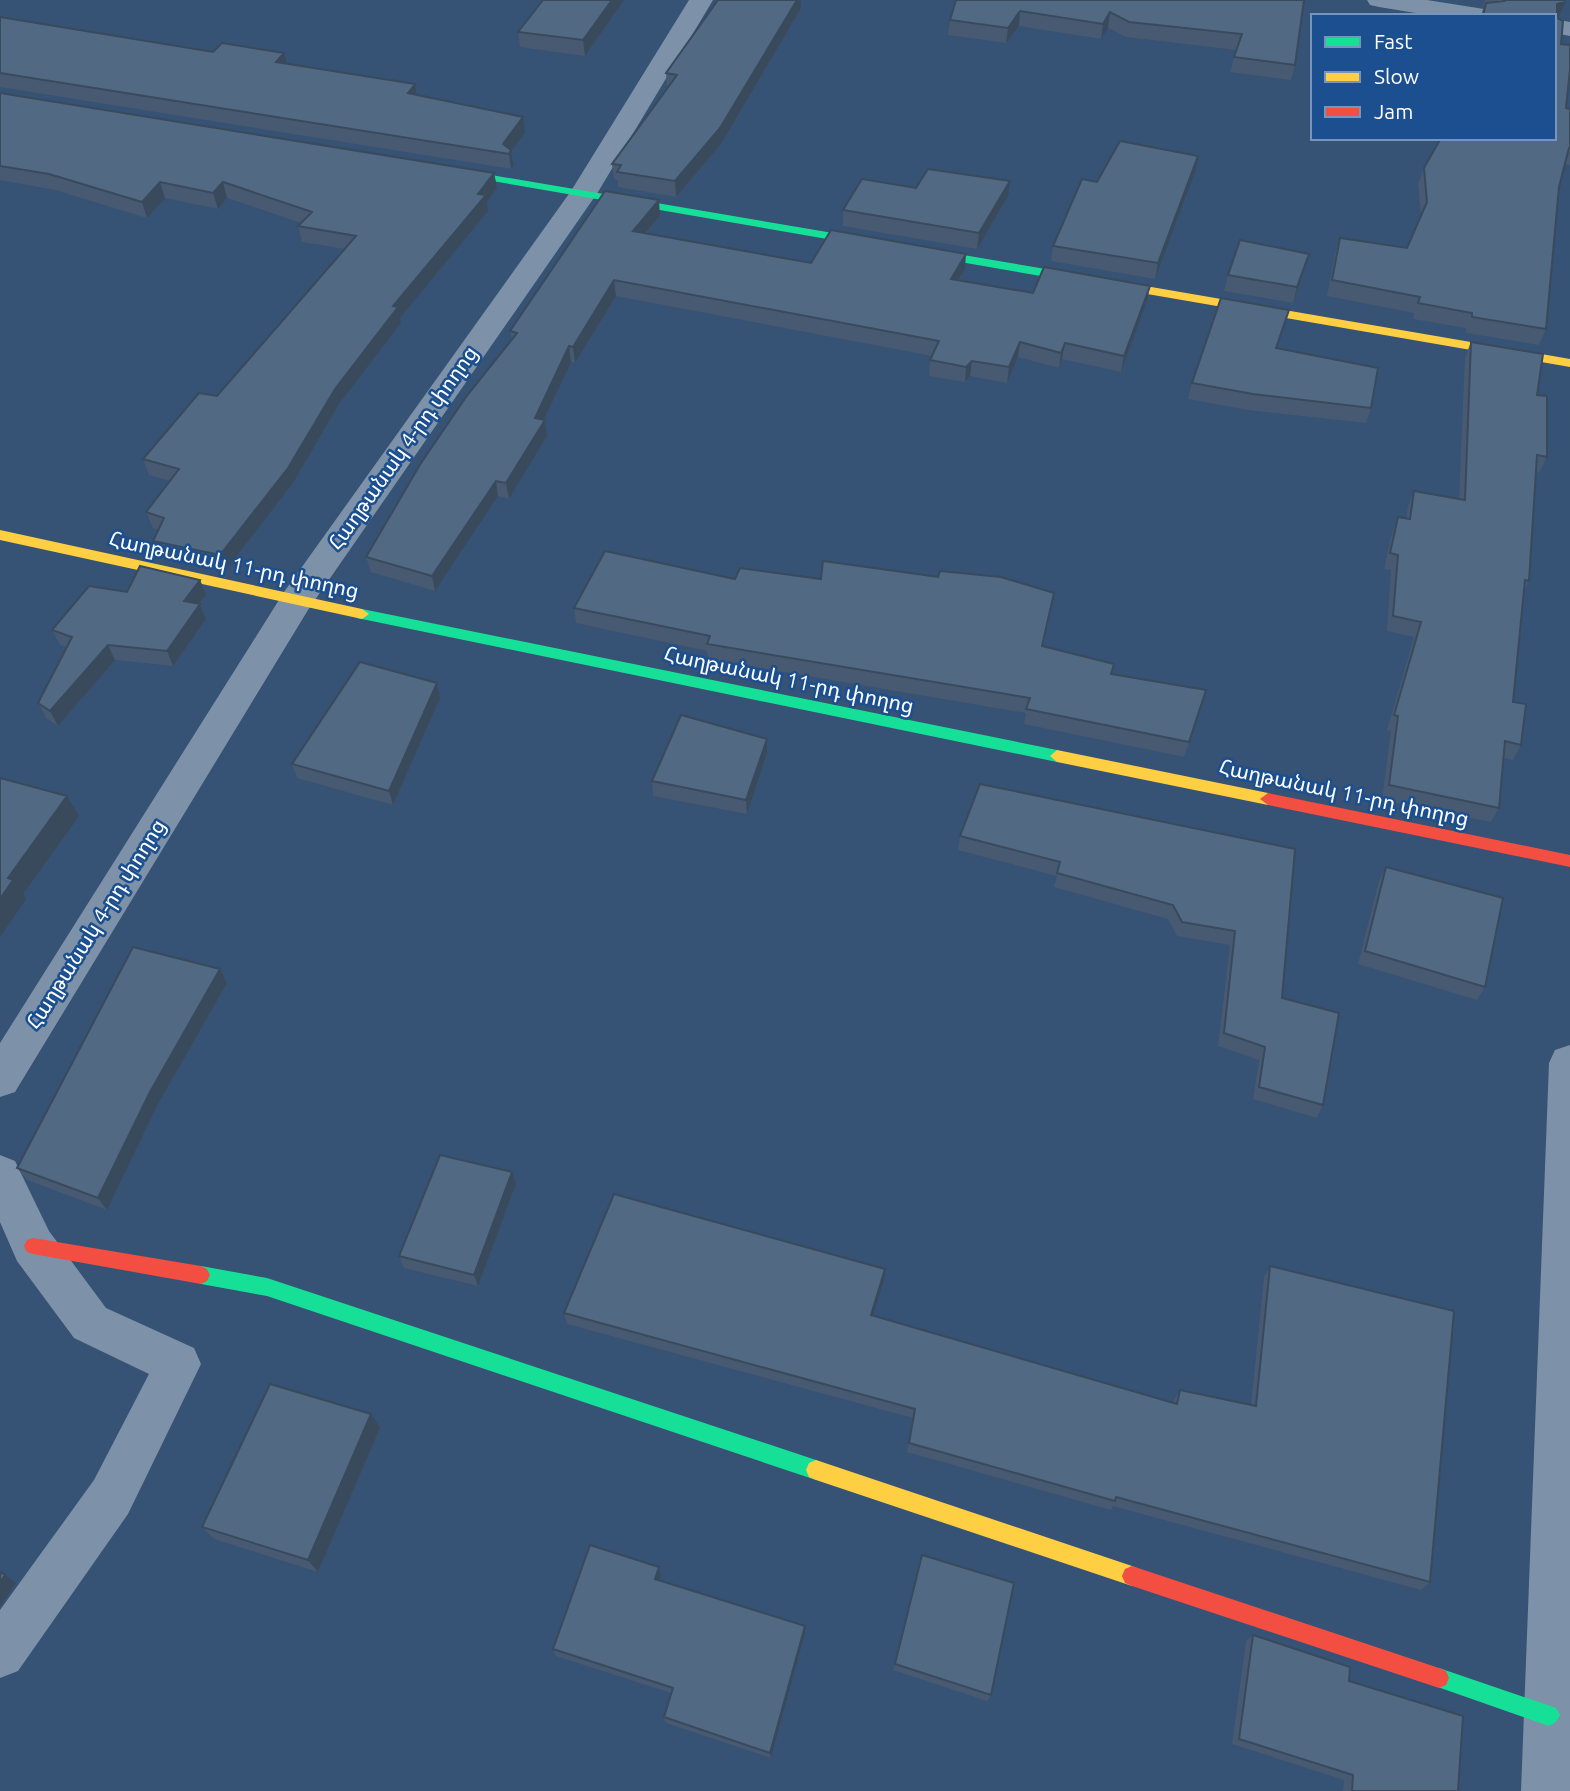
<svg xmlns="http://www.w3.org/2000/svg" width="1570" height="1791" font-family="Ubuntu,'Noto Sans Armenian',sans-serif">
<rect width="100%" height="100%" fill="#365274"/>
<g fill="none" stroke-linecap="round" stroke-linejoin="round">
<path fill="#7d92a8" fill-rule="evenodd" d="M 689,0 L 713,0 L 598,192 L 308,610 L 15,1092 L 0,1097 L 0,1043 L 284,592 L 571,191 Z
M 1367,0 L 1427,0 L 1484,9 L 1493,11 L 1496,16 L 1434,16 L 1379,7 L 1370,5 Z
M 1554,19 L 1570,22 L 1570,36 L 1554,33 Z
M 1570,1045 L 1570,1791 L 1521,1791 L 1549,1063 L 1555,1050 Z
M 0,1155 L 15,1161 L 49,1231 L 106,1308 L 194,1348 L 201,1364 L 128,1514 L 18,1671 L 0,1678 L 0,1610 L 94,1480 L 149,1374 L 74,1338 L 17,1261 L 0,1222 Z"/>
<path fill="#16e098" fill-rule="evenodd" d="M 444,167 L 1093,277 L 1099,281 L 1093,285 L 440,172 L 438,170 Z
M 362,609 L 1057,750 L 1064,756 L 1057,762 L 357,618 L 355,614 Z
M 201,1266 L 267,1278 L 816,1460 L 823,1463 L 826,1470 L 823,1477 L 816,1480 L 267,1296 L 201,1284 L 195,1281 L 192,1275 L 195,1269 Z
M 1439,1668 L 1556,1708 L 1560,1715 L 1556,1722 L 1549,1726 L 1432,1685 L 1429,1678 L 1432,1671 Z"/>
<path fill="#ffcf43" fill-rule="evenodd" d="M 1093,277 L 1570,359 L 1570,367 L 1089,284 L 1089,278 Z
M 0,530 L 362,609 L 369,614 L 362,619 L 0,540 Z
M 1057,750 L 1268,793 L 1276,799 L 1268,805 L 1057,762 L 1050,756 Z
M 816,1460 L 1132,1566 L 1139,1569 L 1142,1576 L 1139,1583 L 1132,1586 L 816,1480 L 809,1477 L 806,1470 L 809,1463 Z"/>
<path fill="#f24e42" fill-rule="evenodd" d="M 1268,793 L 1570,855 L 1570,867 L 1268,805 L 1260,799 Z
M 33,1238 L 201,1266 L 207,1269 L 210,1275 L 207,1281 L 201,1284 L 33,1254 L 27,1252 L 24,1246 L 27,1240 Z
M 1132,1566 L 1439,1668 L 1446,1671 L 1449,1678 L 1446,1685 L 1439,1688 L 1132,1586 L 1125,1583 L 1122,1576 L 1125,1569 Z"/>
</g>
<path fill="#475a72" d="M 624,0 L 585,56 L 520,47 L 518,32 Z
M 718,0 L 801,0 L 801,8 L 721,144 L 676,197 L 618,187 L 618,180 L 614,179 L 612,164 L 667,88 L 666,73 Z
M 956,0 L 1304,0 L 1295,65 L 1291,80 L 1230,72 L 1236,50 L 1126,37 L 1108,28 L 1101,39 L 1019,26 L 1006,43 L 948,35 L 950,20 Z
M 1485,0 L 1565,0 L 1559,17 L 1557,18 L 1561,44 L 1566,108 L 1570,109 L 1570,165 L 1565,164 L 1559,187 L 1546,329 L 1539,345 L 1466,333 L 1466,328 L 1413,319 L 1414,313 L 1327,296 L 1335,254 L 1340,238 L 1407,248 L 1421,215 L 1418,184 L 1424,168 L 1440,141 L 1435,140 L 1436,138 L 1554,138 L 1554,16 L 1481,16 L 1484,6 L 1483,6 Z
M 0,17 L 287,64 L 416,95 L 525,133 L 511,151 L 514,166 L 511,169 L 0,87 Z
M 0,93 L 494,173 L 497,188 L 487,202 L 488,211 L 400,318 L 401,323 L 339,404 L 293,483 L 225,571 L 159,556 L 153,541 L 159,530 L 153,528 L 146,512 L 170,481 L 149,475 L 143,459 L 217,396 L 345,249 L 302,242 L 298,226 L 301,223 L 227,198 L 218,209 L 165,198 L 147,218 L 55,190 L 0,180 Z
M 1195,172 L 1155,279 L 1051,261 L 1053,246 L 1097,182 Z
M 916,188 L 1008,196 L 977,249 L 843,226 L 843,210 Z
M 660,216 L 646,234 L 811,263 L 965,269 L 959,280 L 1033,293 L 1147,301 L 1121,372 L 1062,359 L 1059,368 L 1018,357 L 1007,383 L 970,376 L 965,382 L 929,376 L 930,360 L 932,356 L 616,296 L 575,363 L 571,362 L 543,420 L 545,420 L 547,436 L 509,499 L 498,496 L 435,591 L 371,572 L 366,557 L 512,339 L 510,331 Z
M 1309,254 L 1293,303 L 1224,291 L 1228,275 Z
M 1289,310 L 1277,348 L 1371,408 L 1366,423 L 1248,410 L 1188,399 L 1192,383 Z
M 1471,342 L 1537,395 L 1547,457 L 1540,472 L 1536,472 L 1529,581 L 1524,591 L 1513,702 L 1521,745 L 1513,760 L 1504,758 L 1499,808 L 1491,822 L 1382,800 L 1391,731 L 1387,730 L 1414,637 L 1387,631 L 1391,570 L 1384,569 L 1392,533 L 1398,517 L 1406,519 L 1408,506 L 1414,491 L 1459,499 L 1465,357 Z
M 735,579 L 821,579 L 1054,593 L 1043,646 L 1112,674 L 1202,705 L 1184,757 L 1024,724 L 1026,713 L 708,659 L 707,651 L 576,623 L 574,608 Z
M 200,580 L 206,595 L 200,604 L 206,619 L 173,666 L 115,660 L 58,726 L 46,718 L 38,703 L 66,647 L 60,645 L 52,630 L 127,592 Z
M 437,683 L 440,698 L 393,805 L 297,778 L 292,764 Z
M 767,753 L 747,814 L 653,796 L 652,781 Z
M 960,836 L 1295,849 L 1282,998 L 1323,1105 L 1317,1118 L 1253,1099 L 1259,1060 L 1218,1046 L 1230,945 L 1177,936 L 1168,919 L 1054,887 L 1057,876 L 958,850 Z
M 1386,867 L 1485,987 L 1477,1000 L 1358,964 L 1379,881 Z
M 220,969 L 227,983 L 158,1104 L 107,1210 L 27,1180 L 17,1168 Z
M 512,1172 L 516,1184 L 478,1286 L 404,1268 L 399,1256 Z
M 1270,1266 L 1430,1582 L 1421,1590 L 1113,1506 L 1111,1510 L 907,1452 L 913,1418 L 567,1324 L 564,1313 L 884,1280 L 873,1316 L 1173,1403 L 1174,1400 L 1180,1390 L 1251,1405 L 1264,1277 Z
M 380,1428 L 318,1572 L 214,1539 L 202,1527 Z
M 922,1555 L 991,1695 L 987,1701 L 893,1670 Z
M 659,1567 L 661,1575 L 659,1580 L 805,1626 L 805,1633 L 771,1758 L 666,1723 L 664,1717 L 671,1693 L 556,1656 L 553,1649 Z
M 1253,1635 L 1349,1681 L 1458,1791 L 1343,1791 L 1344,1780 L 1232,1744 L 1246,1641 Z"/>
<path fill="#394a5c" d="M 612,0 L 624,0 L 585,56 L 583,40 Z
M 797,0 L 801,0 L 801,8 L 721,144 L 676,197 L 675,181 Z
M 1565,2 L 1559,17 L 1554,18 L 1557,4 Z
M 1020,11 L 1019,26 L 1006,43 L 1008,28 Z
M 1110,12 L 1108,28 L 1101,39 L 1103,24 Z
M 284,53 L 288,68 L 276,62 Z
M 415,84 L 417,100 L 408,93 Z
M 523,117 L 525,133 L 511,151 L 514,166 L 511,169 L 509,154 L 503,144 Z
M 1198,156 L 1195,172 L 1155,279 L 1158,263 Z
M 494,173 L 497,188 L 487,202 L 488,211 L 400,318 L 401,323 L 339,404 L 293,483 L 225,571 L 220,555 L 393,306 Z
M 1010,181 L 1008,196 L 977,249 L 979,233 Z
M 160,182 L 165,198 L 147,218 L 142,202 Z
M 223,182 L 227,198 L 218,209 L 213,193 Z
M 659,200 L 660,216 L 634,247 L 633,231 Z
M 966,254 L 965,269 L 950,294 L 951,279 Z
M 1309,254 L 1304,270 L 1293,303 L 1297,287 Z
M 614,280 L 616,296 L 575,363 L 573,347 Z
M 1150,286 L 1147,301 L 1121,372 L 1124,356 Z
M 1020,342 L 1018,357 L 1007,383 L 1009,367 Z
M 1065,343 L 1062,359 L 1059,368 L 1061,353 Z
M 569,346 L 571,362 L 538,432 L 545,420 L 547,436 L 509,499 L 506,483 L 535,418 Z
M 972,361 L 970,376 L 965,382 L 966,367 Z
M 496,481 L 498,496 L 435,591 L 432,576 Z
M 200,580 L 206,595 L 190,616 L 184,601 Z
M 200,604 L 206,619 L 173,666 L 167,651 Z
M 108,645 L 115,660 L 58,726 L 50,711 Z
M 437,683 L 440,698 L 393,805 L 389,791 Z
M 767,739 L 767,753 L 747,814 L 746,800 Z
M 67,796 L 79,816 L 23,894 L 26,899 L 0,937 L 0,899 L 8,878 Z
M 220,969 L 227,983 L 158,1104 L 107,1210 L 98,1198 L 150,1092 Z
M 512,1172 L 516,1184 L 478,1286 L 474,1275 Z
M 885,1269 L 884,1280 L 870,1326 L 871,1315 Z
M 371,1414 L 380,1428 L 318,1572 L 308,1560 Z
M 659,1567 L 661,1575 L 657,1586 L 655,1579 Z
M 5,1575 L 16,1583 L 0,1606 L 0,1582 Z
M 805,1626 L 805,1633 L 771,1758 L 770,1753 Z"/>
<path fill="#526984" stroke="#394a5c" stroke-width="2" d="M 543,0 L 612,0 L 583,40 L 518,32 Z
M 718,0 L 797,0 L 720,128 L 675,181 L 617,172 L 621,165 L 612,164 L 677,75 L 666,73 Z
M 956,0 L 1304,0 L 1295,65 L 1234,57 L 1242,34 L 1129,22 L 1110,12 L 1103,24 L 1020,11 L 1008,28 L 950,20 Z
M 1503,0 L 1565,0 L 1565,2 L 1557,4 L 1557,18 L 1563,21 L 1561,44 L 1570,45 L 1570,69 L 1566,108 L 1570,109 L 1570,148 L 1569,148 L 1559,187 L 1546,329 L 1472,317 L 1472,313 L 1418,303 L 1420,297 L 1332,280 L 1340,238 L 1407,248 L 1427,202 L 1424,168 L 1441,138 L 1554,138 L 1554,16 L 1483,16 L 1486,3 L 1504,1 Z
M 0,17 L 213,52 L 222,43 L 284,53 L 276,62 L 415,84 L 408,93 L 523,117 L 503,144 L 511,150 L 509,154 L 0,73 Z
M 0,93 L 494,173 L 478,194 L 486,195 L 393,306 L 398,307 L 335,389 L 288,468 L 220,555 L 153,541 L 164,518 L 146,512 L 179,469 L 143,459 L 199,393 L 217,396 L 356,236 L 298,226 L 312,212 L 223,182 L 213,193 L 160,182 L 142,202 L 49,174 L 0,166 Z
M 1120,141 L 1198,156 L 1158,263 L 1053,246 L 1082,179 L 1097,182 Z
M 928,169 L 1010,181 L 979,233 L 843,210 L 862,179 L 916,188 Z
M 605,191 L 659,200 L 633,231 L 811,263 L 831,230 L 966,254 L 951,279 L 1033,293 L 1044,267 L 1150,286 L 1124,356 L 1065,343 L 1061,353 L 1020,342 L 1009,367 L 972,361 L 966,367 L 930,360 L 939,341 L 614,280 L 573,347 L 569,346 L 535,418 L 545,420 L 506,483 L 496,481 L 432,576 L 366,557 L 421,463 L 466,397 L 517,333 L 510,331 Z
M 1240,240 L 1309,254 L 1297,287 L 1228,275 Z
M 1221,298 L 1289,310 L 1276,348 L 1378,368 L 1371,408 L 1253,394 L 1192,383 Z
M 1471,342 L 1543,354 L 1537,395 L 1547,396 L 1547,457 L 1537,455 L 1529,581 L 1525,580 L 1513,702 L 1526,704 L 1521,745 L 1505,741 L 1499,808 L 1389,785 L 1398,716 L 1394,715 L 1421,622 L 1393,616 L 1398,555 L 1390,553 L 1398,517 L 1410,519 L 1414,491 L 1465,500 Z
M 605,551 L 735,579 L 740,568 L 821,579 L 823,561 L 938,577 L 940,571 L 1001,577 L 1054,593 L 1042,646 L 1114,664 L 1111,674 L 1206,690 L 1189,742 L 1026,709 L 1030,698 L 707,644 L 710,636 L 574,608 Z
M 140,566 L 200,580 L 184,601 L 200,604 L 167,651 L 108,645 L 50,711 L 38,703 L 72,637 L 52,630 L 89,586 L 127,592 Z
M 360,662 L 437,683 L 389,791 L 292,764 Z
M 681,715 L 767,739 L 746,800 L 652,781 Z
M 0,778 L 67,796 L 8,878 L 13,880 L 0,899 Z
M 980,784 L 1295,849 L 1282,998 L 1339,1013 L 1323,1105 L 1259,1087 L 1265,1047 L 1224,1033 L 1235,931 L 1182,922 L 1173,905 L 1057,873 L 1060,862 L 960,836 Z
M 1386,867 L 1503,898 L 1485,987 L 1365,951 Z
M 133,947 L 220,969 L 150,1092 L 98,1198 L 17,1168 Z
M 440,1155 L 512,1172 L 474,1275 L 399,1256 Z
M 614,1194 L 885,1269 L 871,1315 L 1177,1404 L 1180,1390 L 1256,1406 L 1270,1266 L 1454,1311 L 1430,1582 L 1116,1497 L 1115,1501 L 909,1443 L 915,1409 L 564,1313 Z
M 270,1384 L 371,1414 L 308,1560 L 202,1527 Z
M 590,1545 L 659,1567 L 655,1579 L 805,1626 L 770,1753 L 664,1717 L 673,1688 L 553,1649 Z
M 922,1555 L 1014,1583 L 991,1695 L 895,1664 Z
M 0,1572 L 5,1575 L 0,1582 Z
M 1253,1635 L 1350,1667 L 1349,1681 L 1463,1716 L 1458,1791 L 1352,1791 L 1353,1775 L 1239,1739 Z"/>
<g text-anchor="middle" stroke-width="5" stroke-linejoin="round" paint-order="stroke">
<g font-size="21" fill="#fff" stroke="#1b4f8f">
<text transform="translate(403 448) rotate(-55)" y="7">Հաղթանակ 4-րդ փողոց</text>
<text transform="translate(234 565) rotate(12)" y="7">Հաղթանակ 11-րդ փողոց</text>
<text transform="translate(789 680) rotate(12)" y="7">Հաղթանակ 11-րդ փողոց</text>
<text transform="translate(1344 793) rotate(12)" y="7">Հաղթանակ 11-րդ փողոց</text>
<text transform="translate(96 924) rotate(-58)" y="7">Հաղթանակ 4-րդ փողոց</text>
</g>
</g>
<rect x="1311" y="14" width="245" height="126" fill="#1b4f8f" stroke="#7695bc" stroke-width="2"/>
<rect x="1325" y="37" width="35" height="10" fill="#16e098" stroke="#7695bc" stroke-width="2"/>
<text x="1374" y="49" font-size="21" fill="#ffffff">Fast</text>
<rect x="1325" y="72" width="35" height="10" fill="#ffcf43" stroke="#7695bc" stroke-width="2"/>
<text x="1374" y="84" font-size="21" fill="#ffffff">Slow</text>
<rect x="1325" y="107" width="35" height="10" fill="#f24e42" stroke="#7695bc" stroke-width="2"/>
<text x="1374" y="119" font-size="21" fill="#ffffff">Jam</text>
</svg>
